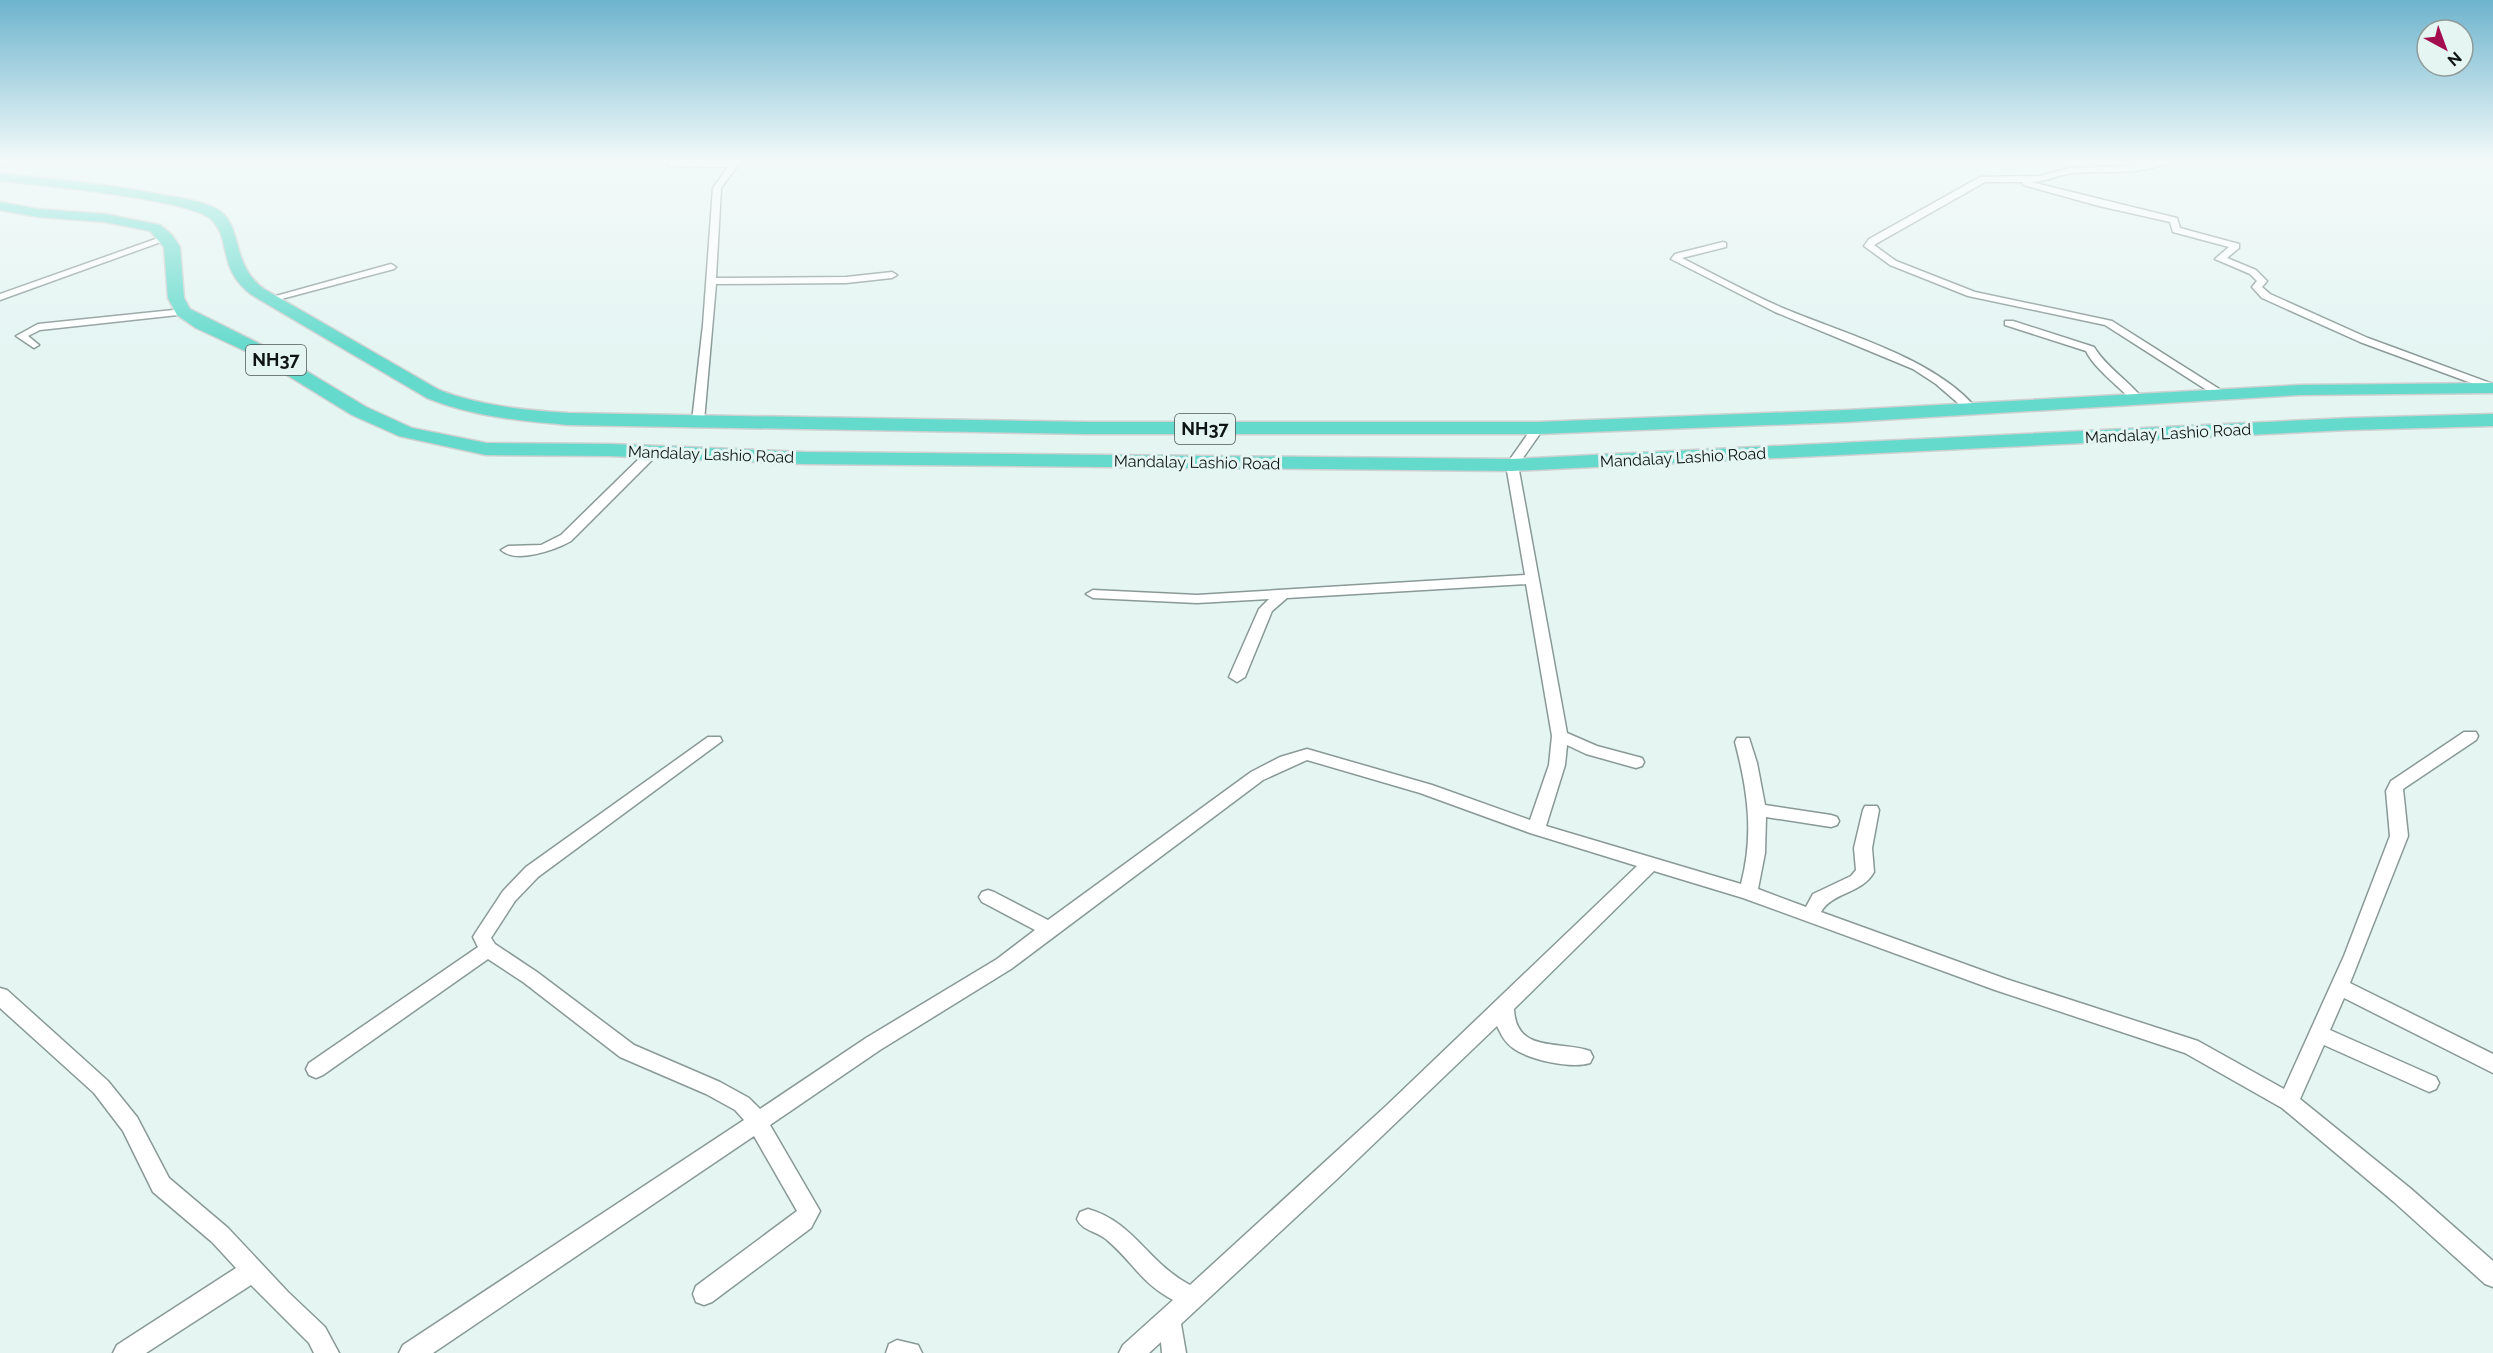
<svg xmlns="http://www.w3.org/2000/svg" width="2493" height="1353" font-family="Raleway,sans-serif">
<rect width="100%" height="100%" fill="#e4f5f2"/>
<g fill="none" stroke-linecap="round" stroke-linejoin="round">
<g stroke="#899996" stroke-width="3">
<path id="minor" d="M 0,161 L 11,161 L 0,166 Z
M 671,161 L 741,161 L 721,188 L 716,278 L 846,277 L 892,272 L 897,275 L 892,278 L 846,283 L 716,284 L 704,421 L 698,425 L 692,421 L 703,325 L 713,188 L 728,167 L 668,166 L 668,162 Z
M 2153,161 L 2170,161 C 2149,175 2098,171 2072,173 C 2058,175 2045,182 2031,182 L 2177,218 L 2180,228 L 2239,244 L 2239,248 L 2227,258 L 2256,270 L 2267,281 L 2262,287 L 2270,294 L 2368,338 L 2493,384 L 2493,391 L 2360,342 L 2262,298 L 2252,287 L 2257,281 L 2250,274 L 2215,259 L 2229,247 L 2173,232 L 2170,222 L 2099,206 L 2023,185 L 2023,182 L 1985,182 L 1874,245 L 1896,261 L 1975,292 L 2112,321 L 2224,392 L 2224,396 L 2216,396 L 2105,325 L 1968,296 L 1890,265 L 1864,246 L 1869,239 L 1980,177 L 2040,176 L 2070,168 L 2124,166 Z
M 164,236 L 172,238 L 0,300 L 0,294 Z
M 1723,242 L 1726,243 L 1726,247 L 1682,258 C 1716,275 1750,294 1785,309 C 1845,334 1934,358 1976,408 L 1974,410 L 1966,410 L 1936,384 L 1913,369 L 1775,312 L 1671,259 L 1675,254 Z
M 391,264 L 396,267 L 394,269 L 270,302 L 265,299 Z
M 183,309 L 188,312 L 187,314 L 40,330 L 28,336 L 39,345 L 34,348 L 16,336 L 38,324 Z
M 2005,321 L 2013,321 L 2094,347 C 2106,367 2128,380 2143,399 L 2137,402 L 2133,401 C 2119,387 2094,368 2086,351 L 2005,325 Z
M 1538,424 L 1544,428 L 1518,465 L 1567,733 L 1597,746 L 1642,758 L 1644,762 L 1642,766 L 1636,768 L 1586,754 L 1567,745 L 1565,765 L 1546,826 L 1741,884 C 1754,835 1748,791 1735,742 L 1737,738 L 1749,738 L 1757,763 L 1765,805 L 1831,815 L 1837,817 L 1839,821 L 1837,825 L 1831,827 L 1766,817 L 1765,853 L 1758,889 L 1806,907 L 1813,894 L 1851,876 L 1856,870 L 1854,848 L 1863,810 L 1865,806 L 1877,806 L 1879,810 L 1872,848 L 1874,872 C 1862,894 1832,892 1821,912 L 2006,979 L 2198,1041 L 2284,1089 L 2344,956 L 2390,836 L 2386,791 L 2391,781 L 2464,732 L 2476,732 L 2478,736 L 2476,740 L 2403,789 L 2408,836 L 2350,983 L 2493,1054 L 2493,1073 L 2344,998 L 2330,1030 L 2436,1077 L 2439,1083 L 2436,1089 L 2429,1092 L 2324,1045 L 2300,1099 L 2410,1188 L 2493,1261 L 2493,1287 L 2485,1284 L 2394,1202 L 2282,1108 L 2185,1053 L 1995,990 L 1743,898 L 1654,871 L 1514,1009 C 1516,1054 1560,1040 1590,1051 L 1593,1057 L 1590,1063 C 1572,1069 1529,1060 1513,1048 C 1505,1043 1501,1034 1497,1026 L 1336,1180 L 1181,1324 L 1186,1353 L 1162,1353 L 1161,1342 L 1149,1353 L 1119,1353 L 1123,1345 L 1173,1300 C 1141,1283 1132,1261 1107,1240 C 1097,1231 1082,1231 1077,1219 L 1080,1212 L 1088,1209 C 1134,1222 1148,1263 1190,1285 L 1387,1105 L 1637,866 L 1530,833 L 1420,793 L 1307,760 L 1263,780 L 1011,969 L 880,1050 L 770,1125 L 820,1211 L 811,1228 L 712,1302 L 704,1305 L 696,1302 L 693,1294 L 696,1286 L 797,1211 L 754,1136 L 433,1353 L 399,1353 L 403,1345 L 744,1120 L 735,1110 L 706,1094 L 620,1057 L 523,982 L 488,959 L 323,1075 L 316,1078 L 309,1075 L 306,1069 L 309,1063 L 478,947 L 473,937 L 476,932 L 503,891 L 526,867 L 708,737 L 720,737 L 722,741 L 538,877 L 515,901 L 491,938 L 495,944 L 537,972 L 634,1045 L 720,1082 L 749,1098 L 760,1109 L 866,1038 L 997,959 L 1035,930 L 982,902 L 979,897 L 982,892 L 988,890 L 994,892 L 1048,920 L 1251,772 L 1280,757 L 1307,749 L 1432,785 L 1530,820 L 1549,765 L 1552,736 L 1526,584 L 1287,598 L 1272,611 L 1245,677 L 1237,682 L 1229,677 L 1259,609 L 1269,599 L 1197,603 L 1093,598 L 1086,594 L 1093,590 L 1197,595 L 1525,575 L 1506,465 L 1534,425 Z
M 654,447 L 660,451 L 658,454 L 571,541 C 555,550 516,564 501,550 L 508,546 L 541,545 L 561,535 L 650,448 Z
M 0,988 L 7,990 L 108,1081 L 137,1117 L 169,1178 L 228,1228 L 288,1292 L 325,1327 L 339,1353 L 314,1353 L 309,1343 L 251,1285 L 146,1353 L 113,1353 L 117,1345 L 236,1268 L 212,1242 L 153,1192 L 123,1131 L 94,1093 L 0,1008 Z
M 897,1340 L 918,1345 L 922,1353 L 886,1353 L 889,1344 Z"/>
</g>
<g stroke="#cfd0d0" stroke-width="3">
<path id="trunk" d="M 0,173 C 54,179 109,184 163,195 C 181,198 205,201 220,211 C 243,228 231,265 264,289 L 439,390 C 480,406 525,410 568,413 L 1087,422 L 1538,422 L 1847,410 L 2300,385 L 2493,383 L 2493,393 L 2300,395 L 1847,422 L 1538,434 L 1087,434 L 568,425 C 520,421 471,416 427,398 L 252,295 C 217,269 232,241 212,220 C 193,199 36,185 0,181 Z
M 0,202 L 38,209 L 105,214 L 160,225 L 172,235 L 180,247 L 184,298 L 190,309 L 268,348 L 366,407 L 412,428 L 486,443 L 609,444 L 804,452 L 1512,459 L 2349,418 L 2493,414 L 2493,426 L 2349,430 L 1512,471 L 804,464 L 609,456 L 486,455 L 399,436 L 352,415 L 256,356 L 196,328 L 177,315 L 168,298 L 164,247 L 150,231 L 105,222 L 38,217 L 0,210 Z"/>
</g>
<use href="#minor" fill="#fff" fill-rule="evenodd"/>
<use href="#trunk" fill="#64dacc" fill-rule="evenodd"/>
</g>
<linearGradient id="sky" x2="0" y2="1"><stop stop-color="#6eb4ce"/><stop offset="0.46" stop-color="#f3faf9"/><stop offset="1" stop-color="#f3faf9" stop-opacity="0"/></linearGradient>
<rect width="2493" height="350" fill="url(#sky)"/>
<g text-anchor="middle" stroke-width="6" stroke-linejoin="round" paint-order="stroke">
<g font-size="16" fill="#0f1514" stroke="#e4f5f2">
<text transform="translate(2168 433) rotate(-3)" y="6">Mandalay Lashio Road</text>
<text transform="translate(711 454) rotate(2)" y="6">Mandalay Lashio Road</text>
<text transform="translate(1683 457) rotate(-3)" y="6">Mandalay Lashio Road</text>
<text transform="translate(1197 462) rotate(1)" y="6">Mandalay Lashio Road</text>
</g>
<g fill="#e4f5f2" stroke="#4f5857" stroke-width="1.5">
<rect x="246" y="345" width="60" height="30" rx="4.5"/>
<rect x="1175" y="414" width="60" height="30" rx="4.5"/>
</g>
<g font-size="18" font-weight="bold" fill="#0f1514">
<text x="276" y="366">NH37</text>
<text x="1205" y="435">NH37</text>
</g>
</g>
<g transform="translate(2445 48) rotate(139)"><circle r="28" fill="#e4f5f2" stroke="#8f9b99" stroke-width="1.5"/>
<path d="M0-4.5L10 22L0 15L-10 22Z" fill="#a30e4f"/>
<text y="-9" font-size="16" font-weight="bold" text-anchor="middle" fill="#0f1514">N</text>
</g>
</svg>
